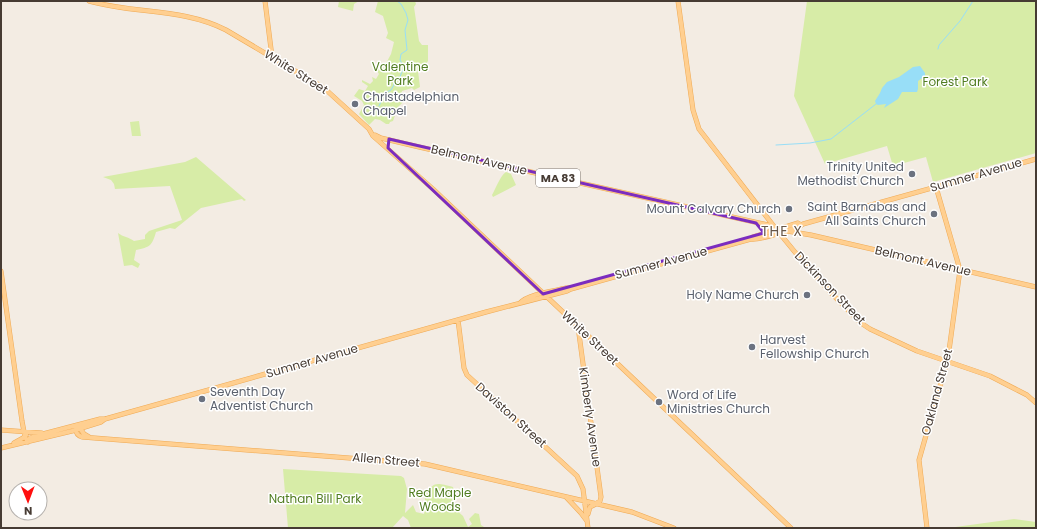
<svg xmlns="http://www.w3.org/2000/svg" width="1037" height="529" font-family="Poppins,sans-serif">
<rect width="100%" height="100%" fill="#f3ece3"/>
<path fill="#d7eca7" d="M 339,1 L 359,1 L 354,4 L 353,11 L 338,7 Z
M 378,1 L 415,1 L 416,4 L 414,7 L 419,41 L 422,45 L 428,45 L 428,61 L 425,65 L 427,70 L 418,71 L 420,87 L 414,90 L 412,88 L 402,91 L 401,96 L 403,102 L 398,107 L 393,121 L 390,122 L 389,124 L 386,124 L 380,120 L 375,119 L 369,125 L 359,114 L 364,105 L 362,101 L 354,96 L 359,89 L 365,91 L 368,86 L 362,82 L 362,80 L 370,84 L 373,81 L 372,77 L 376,79 L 379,74 L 377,71 L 379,68 L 382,71 L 391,54 L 394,42 L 386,38 L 388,33 L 383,16 L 375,12 Z
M 807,1 L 1036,1 L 1036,153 L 933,182 L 926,157 L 893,166 L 887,146 L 825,164 L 794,96 Z
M 139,121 L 141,136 L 132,136 L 130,122 Z
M 196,157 L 246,200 L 244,201 L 242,199 L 201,208 L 175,229 L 170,228 L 156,232 C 152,246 150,247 136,250 L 134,260 L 140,264 L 138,268 L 132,265 L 124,266 L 118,233 C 123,237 129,237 134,241 L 145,239 L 145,235 L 149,231 L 182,220 L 170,186 L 115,189 L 114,184 L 111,180 L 103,177 L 185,162 Z
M 506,172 L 511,174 L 516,185 L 493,197 L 492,195 C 496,188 500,176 506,172 Z
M 283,469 L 401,476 L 404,478 L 407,489 L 405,513 L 413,505 L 416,512 L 424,514 L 426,504 L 424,495 C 435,481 436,483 453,487 L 454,491 L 454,508 L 463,516 L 468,527 L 472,524 L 469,519 L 475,513 L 479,514 L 481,525 L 484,527 L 483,528 L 411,528 L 408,520 L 403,516 L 392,528 L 288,528 Z
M 1014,519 L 1036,522 L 1036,528 L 948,528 Z"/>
<path fill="#98def7" d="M 920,66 L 925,73 L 925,76 L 918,81 L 918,89 L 917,92 L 902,92 L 898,99 L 884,108 L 886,104 L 878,105 L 876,104 L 875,101 L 880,93 L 882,88 L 887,82 L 899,77 L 913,67 Z"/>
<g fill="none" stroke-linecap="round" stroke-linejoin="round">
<path stroke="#98def7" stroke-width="1" d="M 938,49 L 939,45 L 960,21 L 973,1
M 379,106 L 385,93 L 391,90 L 394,85 L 393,79 L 399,79 L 404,67 L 400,60 L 401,54 L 407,50 L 405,30 L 408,20 L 406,13 L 401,4 L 397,1
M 776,145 L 810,143 L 831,139 L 876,104"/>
<g stroke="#efaa55" stroke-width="5">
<path id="major" d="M 89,1 C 134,14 183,8 226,30 L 324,88 L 369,129 L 373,136 L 433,189 L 791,528
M 265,1 L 272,57
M 678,1 L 693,110 L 699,129 L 776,229 L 799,257 L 832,294 L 861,323 L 870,329 L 917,351 L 990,376 L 1027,395 L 1036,403
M 375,135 L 381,138 L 419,147 L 768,225 L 775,229
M 787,231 L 811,235 L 1036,287
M 751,239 C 759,241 789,230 799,227 L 803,224 L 1036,159
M 1,271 L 22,421 L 25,437 L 28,442
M 520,303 C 528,294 554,291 566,288 L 570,288
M 458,320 L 464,368 L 467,375 L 577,476 L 583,489 L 588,528
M 580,329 L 579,334 L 601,497 L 600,501 L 597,503
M 77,425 C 75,431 76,435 82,437 L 425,464 L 632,512 L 674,528
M 79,427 L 84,434 L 89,437
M 1,430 L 42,433
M 28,442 L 30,438 L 39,435 L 100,419 L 105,419 L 486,312 L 567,291 L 571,289 L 751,239 L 753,237 L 798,223 L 801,225
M 14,443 L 23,438 L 26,435
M 1,448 L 72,431 L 101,422 L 105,419
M 566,497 L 581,513 L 587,521
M 588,514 L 590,507 L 596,504
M 927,528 L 919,460 L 948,358 L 960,270 L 936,187"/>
</g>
<use href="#major" stroke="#ffcf90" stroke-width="4"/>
</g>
<path fill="none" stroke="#7b2cbf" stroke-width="3" stroke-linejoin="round" d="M 389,139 L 756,223 L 764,233 L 543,294 L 388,148 Z"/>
<g fill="#6b7280" stroke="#fff" stroke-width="1.5">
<circle cx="355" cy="104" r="4"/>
<circle cx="912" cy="174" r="4"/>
<circle cx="789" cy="209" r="4"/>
<circle cx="934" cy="214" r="4"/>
<circle cx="807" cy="295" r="4"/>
<circle cx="752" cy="347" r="4"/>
<circle cx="202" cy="399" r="4"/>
<circle cx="659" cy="402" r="4"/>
</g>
<g text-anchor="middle" stroke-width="3" stroke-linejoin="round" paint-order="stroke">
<rect fill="#fff" stroke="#7e7670" stroke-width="1" x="536" y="169" width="44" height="18" rx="3"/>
<g font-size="11" font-weight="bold" fill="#463b33">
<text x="558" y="182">MA 83</text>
</g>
<g font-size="12" fill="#517d21" stroke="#fff">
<text x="400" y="71">Valentine<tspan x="400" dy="14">Park</tspan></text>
<text x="955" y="86">Forest Park</text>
<text x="440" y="497">Red Maple<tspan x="440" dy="14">Woods</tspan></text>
<text x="315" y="503">Nathan Bill Park</text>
</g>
<g font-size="12" fill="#463b33" stroke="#fff">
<text transform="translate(296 72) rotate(32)" y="4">White Street</text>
<text transform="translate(479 160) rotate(13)" y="4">Belmont Avenue</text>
<text transform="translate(976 175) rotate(-16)" y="4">Sumner Avenue</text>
<text transform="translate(923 261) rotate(13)" y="4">Belmont Avenue</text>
<text transform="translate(661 263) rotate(-15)" y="4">Sumner Avenue</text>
<text transform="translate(830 288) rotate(46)" y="4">Dickinson Street</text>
<text transform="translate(590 338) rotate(43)" y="4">White Street</text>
<text transform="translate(312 361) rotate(-16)" y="4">Sumner Avenue</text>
<text transform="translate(937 392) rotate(-75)" y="4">Oakland Street</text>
<text transform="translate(511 415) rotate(42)" y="4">Daviston Street</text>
<text transform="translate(590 417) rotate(82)" y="4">Kimberly Avenue</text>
<text transform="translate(386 460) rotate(5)" y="4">Allen Street</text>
</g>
<g font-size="12" fill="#5b616d" stroke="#fff" text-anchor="start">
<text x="363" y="101">Christadelphian<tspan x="363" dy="14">Chapel</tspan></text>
<text x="904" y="171" text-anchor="end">Trinity United<tspan x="904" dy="14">Methodist Church</tspan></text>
<text x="926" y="211" text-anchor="end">Saint Barnabas and<tspan x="926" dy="14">All Saints Church</tspan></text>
<text x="781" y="213" text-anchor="end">Mount Calvary Church</text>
<text x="799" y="299" text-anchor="end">Holy Name Church</text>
<text x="760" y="344">Harvest<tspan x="760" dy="14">Fellowship Church</tspan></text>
<text x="210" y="396">Seventh Day<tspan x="210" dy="14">Adventist Church</tspan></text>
<text x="667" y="399">Word of Life<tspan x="667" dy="14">Ministries Church</tspan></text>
</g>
<g font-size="14" letter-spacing="1" fill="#695849" stroke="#fff">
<text x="782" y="236">THE X</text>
</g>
</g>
<rect width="1037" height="529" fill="none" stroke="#463b33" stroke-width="4"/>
<g transform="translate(28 501) rotate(179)"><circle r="19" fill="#ffffff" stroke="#b5b1ad"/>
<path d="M0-3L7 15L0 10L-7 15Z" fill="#ff0f0e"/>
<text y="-6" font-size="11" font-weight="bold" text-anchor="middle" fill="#463b33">N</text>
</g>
</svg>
